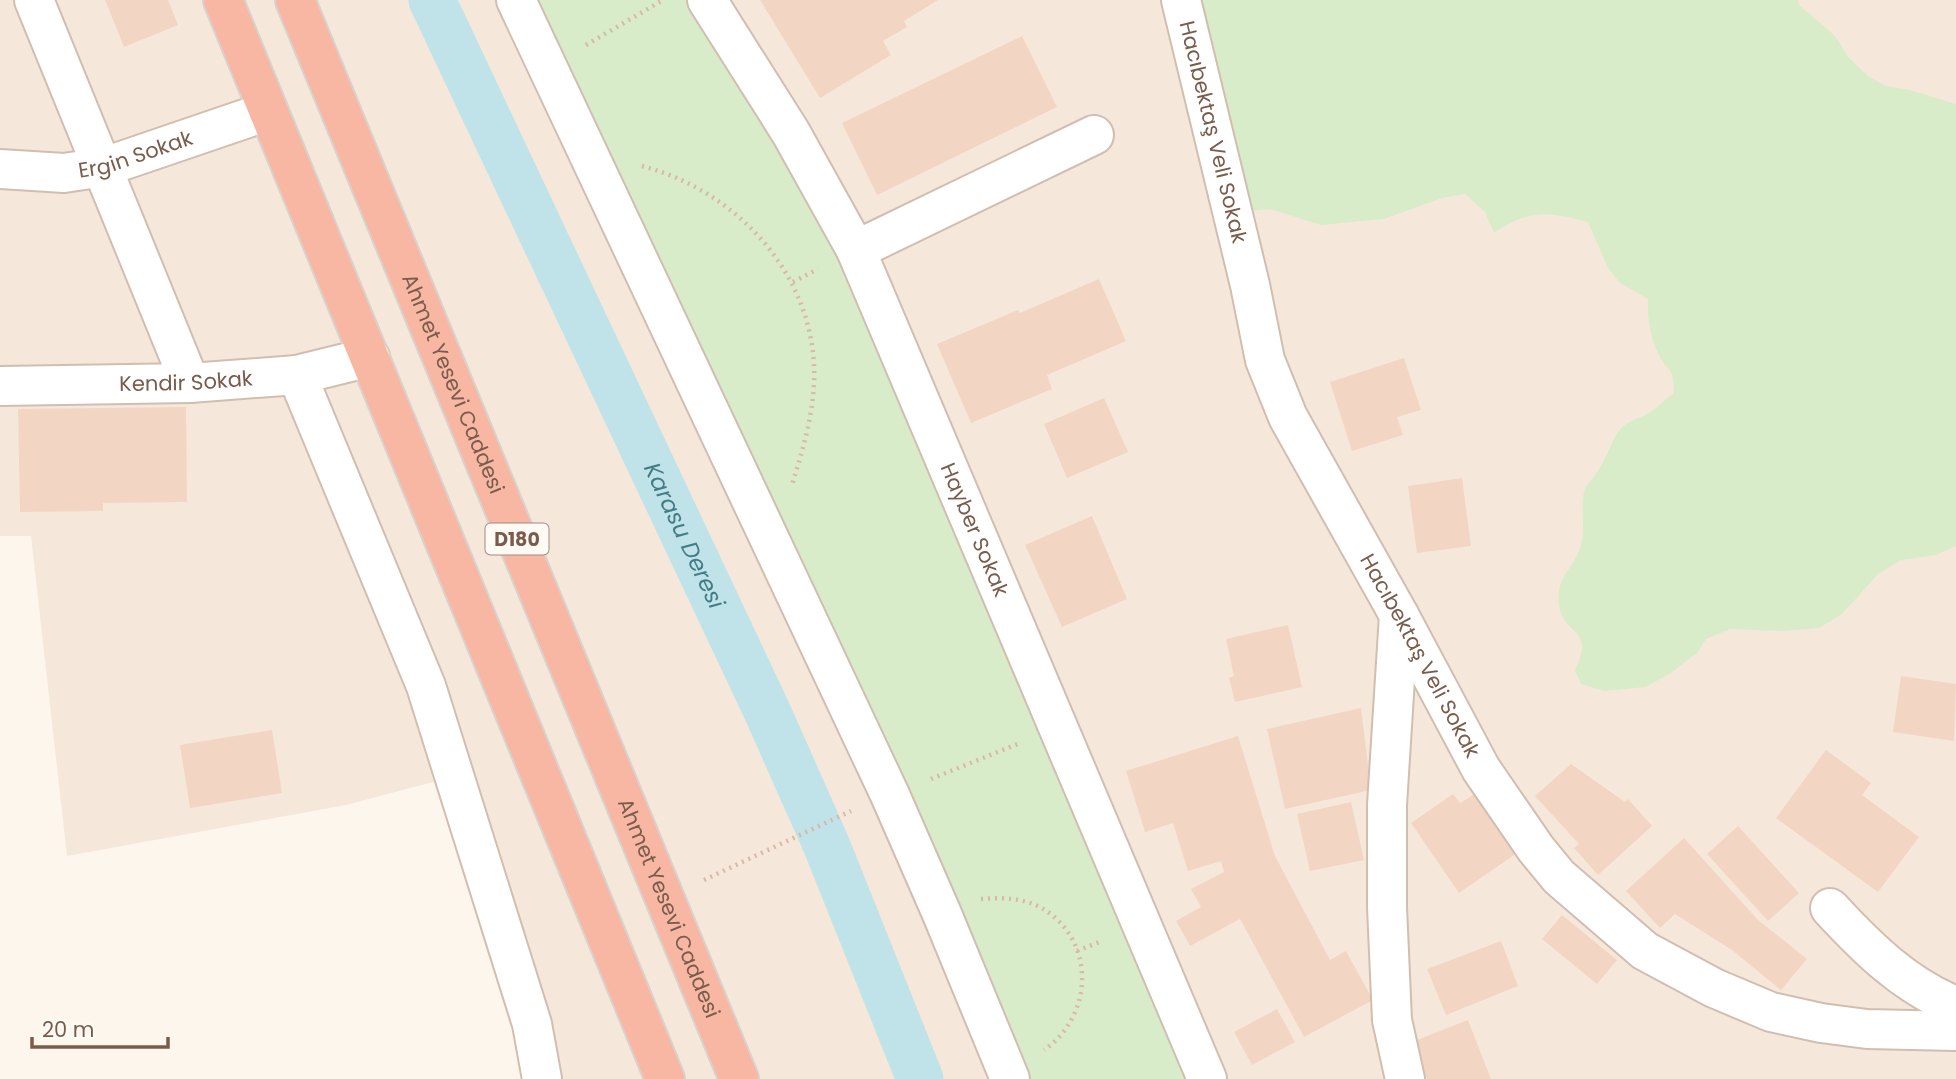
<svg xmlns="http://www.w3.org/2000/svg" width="1956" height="1079" font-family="Poppins,sans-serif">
<rect width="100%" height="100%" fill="#fdf6ec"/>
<path fill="#f5e8da" d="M 0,0 L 1956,0 L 1956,1079 L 542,1079 L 456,776 L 346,805 L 67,856 L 31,536 L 0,536 Z"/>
<path fill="#d8ecc9" d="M 516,0 L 707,0 L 791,133 L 1207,1079 L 1010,1079 Z
M 1181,0 L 1798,0 L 1799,5 L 1835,36 L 1849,58 L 1868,76 L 1886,86 L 1910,90 L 1956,104 L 1956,546 L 1936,555 L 1901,560 L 1878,574 L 1842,614 L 1819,628 L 1781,631 L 1730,629 L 1706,639 L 1698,652 L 1671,673 L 1645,687 L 1604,691 L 1581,684 L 1575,670 C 1596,626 1563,637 1559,605 C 1556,577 1571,571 1579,551 C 1587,532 1580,511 1584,492 C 1586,484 1590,482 1595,475 C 1606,462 1611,440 1621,428 C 1628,421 1641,418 1649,413 C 1658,407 1666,399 1674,393 C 1674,365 1668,374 1658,353 C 1650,336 1647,317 1648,299 L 1620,283 L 1608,268 L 1588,222 C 1549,212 1528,209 1494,233 L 1485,212 L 1465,194 L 1442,198 L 1384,219 L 1321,225 L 1270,209 L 1232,213 Z"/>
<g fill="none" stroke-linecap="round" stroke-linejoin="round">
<path stroke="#bfe3e8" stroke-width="47" id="s1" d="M 432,0 L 767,711 L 826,844 L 920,1079"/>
</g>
<path fill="#f3d5c3" d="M 105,0 L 168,0 L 178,25 L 124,47 Z
M 760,0 L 938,0 L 904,21 L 907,27 L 883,41 L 891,55 L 820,98 Z
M 1022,36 L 1057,107 L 877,195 L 842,123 Z
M 1099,279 L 1126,341 L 1047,375 L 1052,389 L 971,423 L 937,344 L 1018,310 L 1020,313 Z
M 1404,358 L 1421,410 L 1397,417 L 1403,435 L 1352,451 L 1330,382 Z
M 1104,398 L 1128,452 L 1067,478 L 1044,424 Z
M 186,407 L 187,502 L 103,503 L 103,511 L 20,512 L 18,409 Z
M 1462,478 L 1471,546 L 1417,553 L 1408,486 Z
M 1092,516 L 1127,599 L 1062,627 L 1025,545 Z
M 1288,625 L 1302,687 L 1235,702 L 1229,678 L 1234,676 L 1226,639 Z
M 1901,676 L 1956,684 L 1954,741 L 1893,732 Z
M 1361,708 L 1371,790 L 1285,809 L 1267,729 Z
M 272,730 L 282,793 L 190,808 L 180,745 Z
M 1238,736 L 1275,856 L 1330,960 L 1346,951 L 1373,1000 L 1304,1037 L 1240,919 L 1190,946 L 1176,921 L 1201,907 L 1191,889 L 1224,872 L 1221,861 L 1188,871 L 1173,823 L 1145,832 L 1126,771 Z
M 1826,750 L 1871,783 L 1862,795 L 1919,837 L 1878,892 L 1776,818 Z
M 1571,764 L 1625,802 L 1628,799 L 1652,826 L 1598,875 L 1574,848 L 1579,844 L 1535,796 Z
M 1476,793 L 1517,853 L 1459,893 L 1411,823 L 1453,794 L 1460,803 Z
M 1351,802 L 1364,860 L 1310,871 L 1297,814 Z
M 1738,826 L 1799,893 L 1768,921 L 1707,854 Z
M 1684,838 L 1757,919 L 1807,959 L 1781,990 L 1732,950 L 1675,914 L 1660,928 L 1626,891 Z
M 1562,915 L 1617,960 L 1597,984 L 1542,939 Z
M 1501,941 L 1518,986 L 1446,1015 L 1427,969 Z
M 1277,1009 L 1295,1042 L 1252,1065 L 1234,1032 Z
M 1468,1020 L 1491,1079 L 1427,1079 L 1412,1042 Z"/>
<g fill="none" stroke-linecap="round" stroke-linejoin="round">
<g stroke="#d1beb0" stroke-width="42">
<g id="minor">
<path d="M 34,0 L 190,383"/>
<path d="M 516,0 L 890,795 L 942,914 L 1010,1079"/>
<path id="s2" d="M 707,0 L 791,133 L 856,250 L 1207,1079"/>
<path id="s3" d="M 1181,0 L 1250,285 L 1265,360 L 1288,417 L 1399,615 L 1481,769 L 1536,849 L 1559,877 L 1645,951 L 1714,988 L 1771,1012 L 1821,1023 L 1867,1029 L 1956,1031"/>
<path id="s4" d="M 0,169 L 64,173 L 104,167 L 268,111"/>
<path d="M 856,250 L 1094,135"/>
<path d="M 297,375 L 426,686 L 532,1024 L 542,1079"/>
<path id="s5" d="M 0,386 L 190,383 L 297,375 L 370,357"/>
<path d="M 1399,615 L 1387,805 L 1387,907 L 1392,1020 L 1405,1079"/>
<path d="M 1830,908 C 1866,947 1905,986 1956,1006"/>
</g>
</g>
<g stroke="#dad1cd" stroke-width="42">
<g id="highway">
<path d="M 223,0 L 665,1079"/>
<path id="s6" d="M 295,0 L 739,1079"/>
</g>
</g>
<path stroke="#d9b8a5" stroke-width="4.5" stroke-dasharray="2 5" stroke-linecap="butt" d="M 586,45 L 663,0
M 642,166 C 734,190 809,269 814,365 C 816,406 804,446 792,485
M 793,282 L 818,269
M 931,779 L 1020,743
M 704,880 L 851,811
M 981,899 C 1004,897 1028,898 1048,912 C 1097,947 1091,1018 1044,1050
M 1077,951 L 1102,941"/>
<use href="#minor" stroke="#fff" stroke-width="38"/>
<use href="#highway" stroke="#f7b7a3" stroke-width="38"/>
</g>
<g text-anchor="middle" stroke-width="7" stroke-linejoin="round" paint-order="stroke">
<rect fill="#fffaf3" stroke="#a28b7f" stroke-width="2" x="485.5" y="523.5" width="63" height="31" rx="5"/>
<g font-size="19" font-weight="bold" fill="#7a5c4d">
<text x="517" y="546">D180</text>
</g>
<g font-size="21" fill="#7a5c4d" stroke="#fffaf3">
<text dy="7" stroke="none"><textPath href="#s3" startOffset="136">Hacıbektaş Veli Sokak</textPath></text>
<text dy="7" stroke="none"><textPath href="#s4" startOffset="138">Ergin Sokak</textPath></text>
<text dy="7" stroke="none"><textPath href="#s5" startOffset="186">Kendir Sokak</textPath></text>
<text dy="7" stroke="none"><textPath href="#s6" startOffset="415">Ahmet Yesevi Caddesi</textPath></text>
<text dy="7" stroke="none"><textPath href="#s2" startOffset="595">Hayber Sokak</textPath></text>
<text dy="7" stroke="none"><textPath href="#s3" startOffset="704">Hacıbektaş Veli Sokak</textPath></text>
<text dy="7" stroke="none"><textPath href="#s6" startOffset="982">Ahmet Yesevi Caddesi</textPath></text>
</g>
<g font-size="23" font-style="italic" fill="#437c86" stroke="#fffaf3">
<text dy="8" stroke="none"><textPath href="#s1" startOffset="592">Karasu Deresi</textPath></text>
</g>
</g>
<path d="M32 1037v10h136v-10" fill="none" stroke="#7a5c4d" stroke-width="3.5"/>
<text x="42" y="1037" font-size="21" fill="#7a5c4d" stroke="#fffaf3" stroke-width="5" paint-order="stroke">20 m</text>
</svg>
